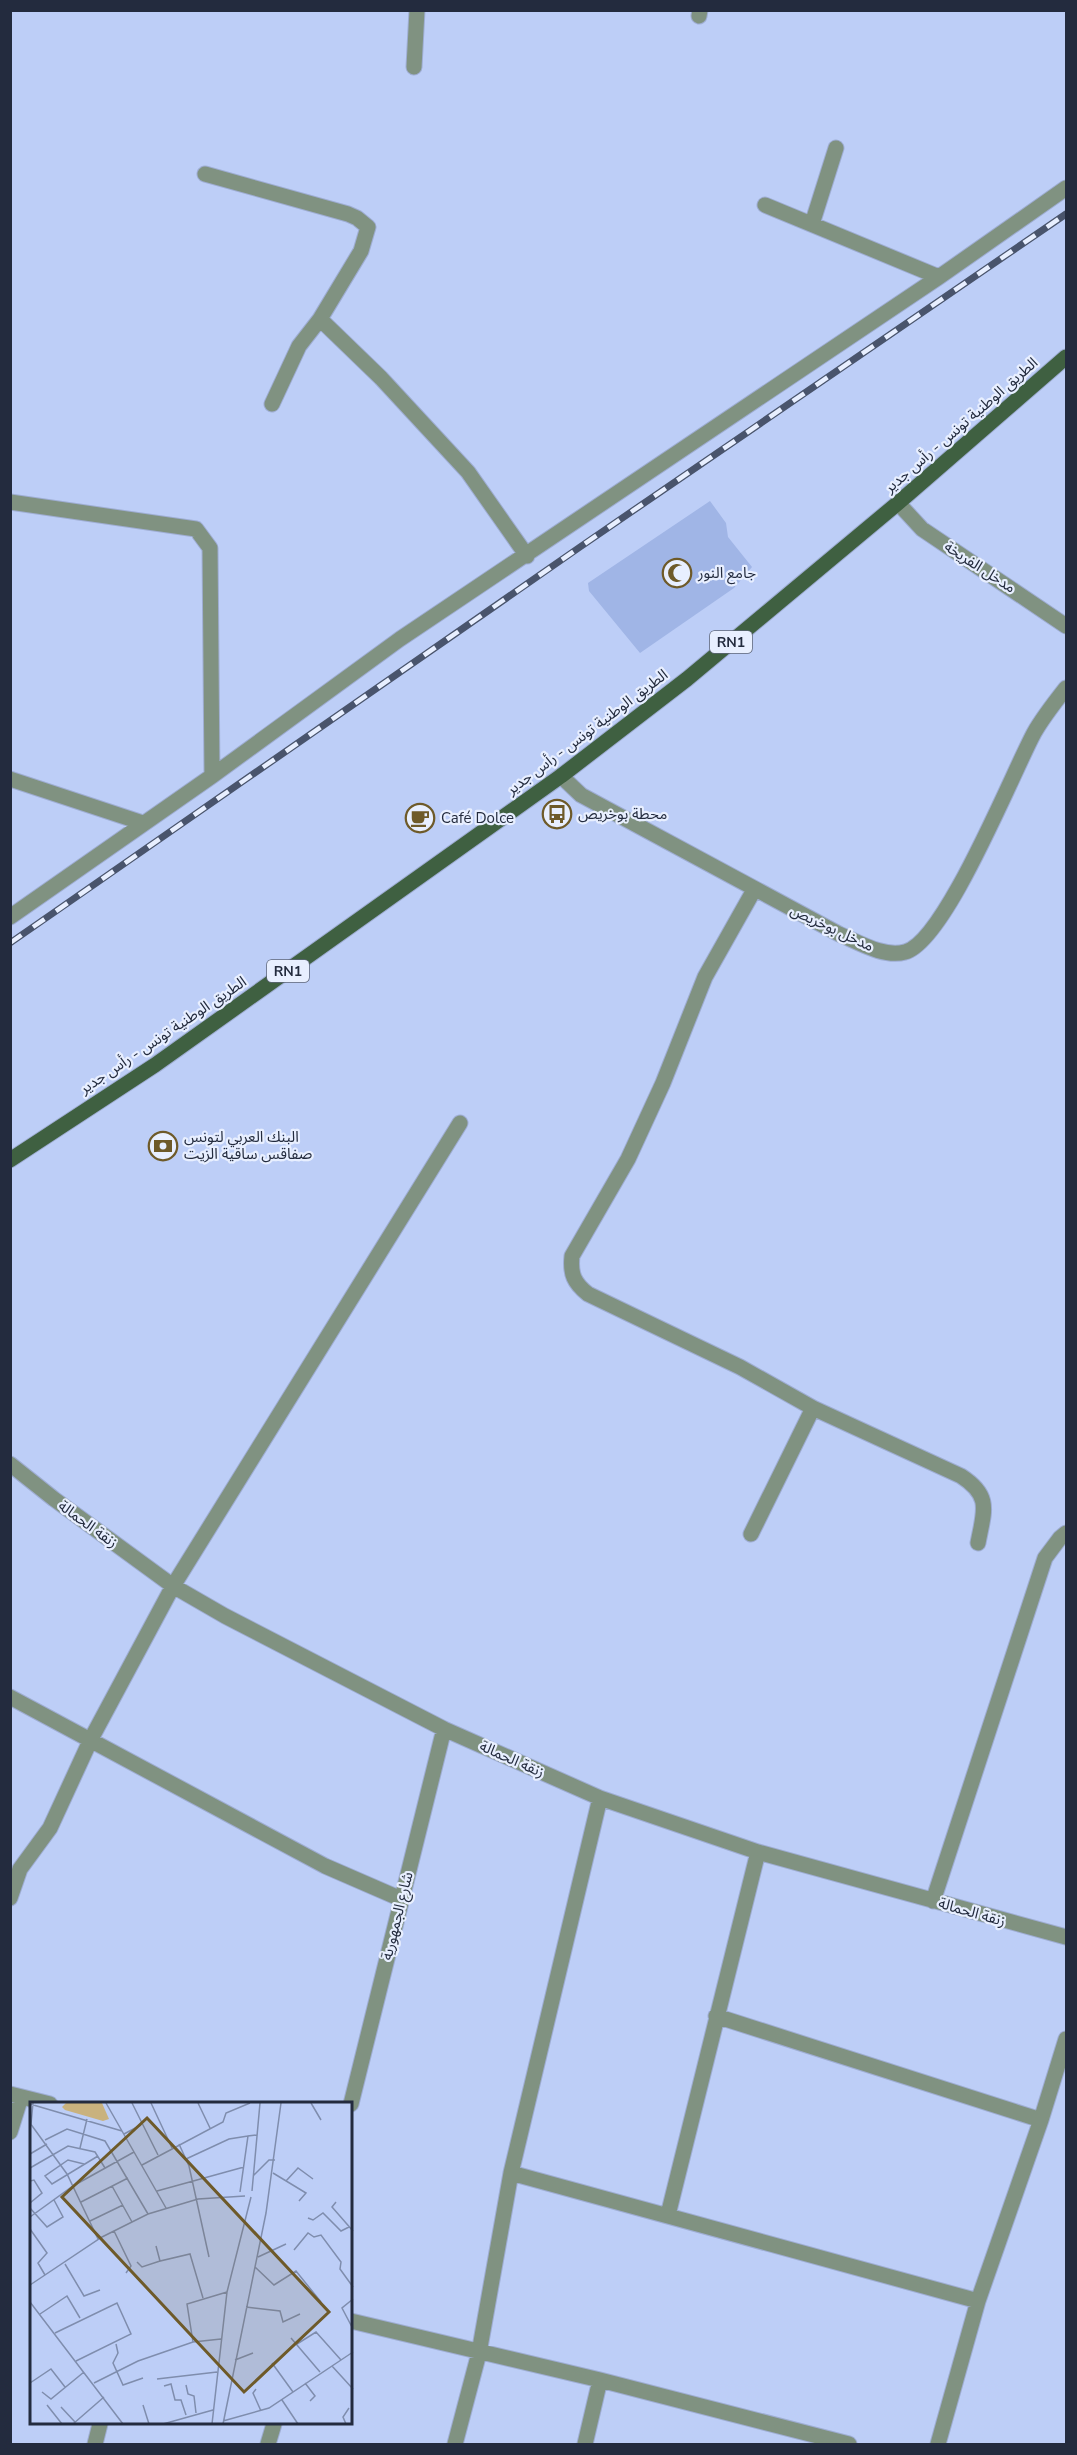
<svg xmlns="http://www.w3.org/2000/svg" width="1077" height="2455" font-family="'Nunito Sans','Noto Sans Arabic',sans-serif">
<rect width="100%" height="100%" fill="#bdcef7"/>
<path fill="#a0b5e6" d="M 710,501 L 726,523 L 728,537 L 752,567 L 734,588 L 640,653 L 589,591 L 588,583 Z"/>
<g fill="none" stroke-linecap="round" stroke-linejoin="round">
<g stroke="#9eadd2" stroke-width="17">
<path id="minor" d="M 699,16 L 700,10
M 414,67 L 417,10
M 205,174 L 348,214 L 357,218 L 368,227 L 361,251 L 320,319 L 381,378 L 468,472 L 527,556
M 765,205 L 939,277
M 812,224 L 836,148
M 272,404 L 299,346 L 320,319
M 10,502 L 196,529 L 210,548 L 212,776
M 898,503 L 922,529 L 1066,626
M 561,776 L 581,795 L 839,934 C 858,942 884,958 905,952 C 945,942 1012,774 1034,733 C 1043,717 1055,702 1066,688
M 10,779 L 143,823
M 10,917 L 212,776 L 400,639 L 939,277 L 1066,188
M 813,1408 L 961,1476 C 992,1496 984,1511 978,1543
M 10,1464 L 54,1499 L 173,1586 L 225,1616 L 444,1729 L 600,1798 L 758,1852 L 1066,1937
M 751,1534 L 813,1408 L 740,1367 L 588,1294 C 574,1283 570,1274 572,1256 L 628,1159 L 663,1083 L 705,977 L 754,890
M 10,1697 L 325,1866 L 401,1899
M 10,1898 L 20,1869 L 50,1828 L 91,1739 L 173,1586 L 460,1123
M 933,1901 L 1045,1558 L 1060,1538 L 1066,1533
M 716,2016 L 1041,2120
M 10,2094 L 50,2104
M 351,2104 L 444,1729
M 10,2132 L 21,2097
M 511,2173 L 978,2301
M 668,2215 L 758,1852
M 351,2321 L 600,2380 L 849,2444
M 95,2444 L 100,2424
M 268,2444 L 274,2424
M 455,2444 L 479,2353 L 511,2173 L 600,1798
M 585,2444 L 600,2380
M 938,2444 L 978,2301 L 1041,2120 L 1066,2039"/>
</g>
<g stroke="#9eadd2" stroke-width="17">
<path id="major" d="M 10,1160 L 155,1065 L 561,776 L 687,679 L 898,503 L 1066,357"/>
</g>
<use href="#minor" stroke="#809281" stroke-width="15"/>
<use href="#major" stroke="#3f6041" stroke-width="15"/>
<g stroke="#49546c" stroke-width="7">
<path id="rail" d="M 10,943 L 580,547 L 1066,214"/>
</g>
<use href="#rail" stroke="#e8efff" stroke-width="4.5" stroke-dasharray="14" stroke-linecap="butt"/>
</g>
<defs>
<g id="mosque-ring" transform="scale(1.5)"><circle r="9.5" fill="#e8efff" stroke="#6e5a29" stroke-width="1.5"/><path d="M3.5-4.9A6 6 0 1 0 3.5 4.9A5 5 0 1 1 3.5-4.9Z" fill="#6e5a29"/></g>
<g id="bus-ring" transform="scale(1.5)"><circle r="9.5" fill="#e8efff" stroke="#6e5a29" stroke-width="1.5"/><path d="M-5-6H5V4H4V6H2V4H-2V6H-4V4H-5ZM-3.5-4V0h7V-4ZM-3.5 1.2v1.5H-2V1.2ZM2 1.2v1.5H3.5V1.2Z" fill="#6e5a29"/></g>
<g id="cafe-ring" transform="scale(1.5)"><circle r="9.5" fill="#e8efff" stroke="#6e5a29" stroke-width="1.5"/><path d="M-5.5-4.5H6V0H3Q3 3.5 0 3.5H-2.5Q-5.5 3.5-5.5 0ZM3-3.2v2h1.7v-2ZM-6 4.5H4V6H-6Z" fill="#6e5a29"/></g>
<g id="bank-ring" transform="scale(1.5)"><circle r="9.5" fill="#e8efff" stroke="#6e5a29" stroke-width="1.5"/><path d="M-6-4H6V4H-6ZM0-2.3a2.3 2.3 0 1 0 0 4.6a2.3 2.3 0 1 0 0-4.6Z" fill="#6e5a29"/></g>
</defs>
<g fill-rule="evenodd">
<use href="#mosque-ring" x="677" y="573"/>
<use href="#bus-ring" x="557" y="814"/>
<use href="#cafe-ring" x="420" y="818"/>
<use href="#bank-ring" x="163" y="1146"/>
</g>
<g text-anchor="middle" stroke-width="4.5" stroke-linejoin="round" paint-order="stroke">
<g fill="#e8efff" stroke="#5e6678" stroke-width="1.5">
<rect x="710" y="631" width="42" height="22" rx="4.5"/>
<rect x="267" y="960" width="42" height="22" rx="4.5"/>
</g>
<g font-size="14" font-weight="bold" fill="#232b3e">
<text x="731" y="647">RN1</text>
<text x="288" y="976">RN1</text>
</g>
<g font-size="15" fill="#232b3e" stroke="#e8efff">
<text transform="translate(961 425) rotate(-41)" y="5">الطريق الوطنية تونس - رأس جدير</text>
<text transform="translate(980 567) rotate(33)" y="5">مدخل الفريخة</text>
<text transform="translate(587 732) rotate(-37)" y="5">الطريق الوطنية تونس - رأس جدير</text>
<text transform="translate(832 928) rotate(25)" y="5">مدخل بوخريص</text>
<text transform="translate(163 1035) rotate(-34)" y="5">الطريق الوطنية تونس - رأس جدير</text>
<text transform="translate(88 1524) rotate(36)" y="5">زنقة الحمالة</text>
<text transform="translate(512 1759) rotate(24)" y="5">زنقة الحمالة</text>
<text transform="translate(972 1912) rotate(16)" y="5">زنقة الحمالة</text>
<text transform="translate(397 1916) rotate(-76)" y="5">شارع الجمهورية</text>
</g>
<g font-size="15" fill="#232b3e" stroke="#e8efff" text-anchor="start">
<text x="698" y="578">جامع النور</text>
<text x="578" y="819">محطة بوخريص</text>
<text x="441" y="823">Café Dolce</text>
<text x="184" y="1142">البنك العربي لتونس<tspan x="184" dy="17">صفاقس ساقية الزيت</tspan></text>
</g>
</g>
<g transform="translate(30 2102)">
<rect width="322" height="322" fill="#bdcef7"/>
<path d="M 36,1 L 72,1 L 79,17 L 73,19 L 35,8 L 32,5 Z" fill="#c9b27e"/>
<path fill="none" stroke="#7f8dad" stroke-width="1.5" d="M 76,1 L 136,106M 102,1 L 128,53M 121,1 L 142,46M 168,1 L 180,26M 281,1 L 291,18M 0,2 L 92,29M 0,21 L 37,72 L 68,137M 1,22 L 3,1M 94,32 L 111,23M 15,38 L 37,27 L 75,39 L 118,112M 149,42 L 159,64 L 179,155M 50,46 L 57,17M 0,52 L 17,42M 156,57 L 199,37 L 218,34M 54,62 L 38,58 L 15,74 L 22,82 L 68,54M 112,63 L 193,20 L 196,11 L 220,1M 0,66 L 38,44 L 65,50 L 75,66M 243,71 L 276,91 L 269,99M 223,74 L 239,58 L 245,58M 0,79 L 4,78 L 12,91 L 0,101M 256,79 L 268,66 L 283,77M 82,84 L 102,120M 127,89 L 214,65M 222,89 L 230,1M 210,90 L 218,34 L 227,33M 51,100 L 98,76M 306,100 L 302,105 L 323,129M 0,106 L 17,125 L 33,115 L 24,98M 0,115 L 43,84 L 104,50M 278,116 L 283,118 L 293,111 L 311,129 L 319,125M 60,119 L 93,103M 0,127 L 17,151 L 8,161 L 15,173M 84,129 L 101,164 L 96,171M 126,144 L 130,159 L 160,152 L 173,196M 264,148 L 278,131 L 284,135 L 291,133 L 311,160 L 310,167 L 323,185M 228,155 L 256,142M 107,160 L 112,165 L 130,159M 35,162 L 54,194 L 70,188M 225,165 L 244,183 L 266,169 L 291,200M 0,183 L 72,135 L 118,112 L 168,97 L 215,94M 323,197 L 312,206 L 323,227M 0,200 L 93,322M 216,205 L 250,209 L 253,220 L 270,212M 10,212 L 37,194 L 50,216M 25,231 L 87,201 L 101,232 L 46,259M 261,236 L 290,270M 163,240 L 157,202 L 197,190M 86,242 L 88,251 L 83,261 L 93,283 L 113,276M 267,242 L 286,230 L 311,258M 205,258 L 223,251M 242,261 L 263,290M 302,264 L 323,287M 127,277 L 187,270M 0,281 L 21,267 L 35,285M 64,281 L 108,259 L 163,240 L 191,237M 275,281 L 285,294 L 280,299M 156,283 L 158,292 L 164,294 L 166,311M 134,284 L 141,282 L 145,298 L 151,298 L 156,313M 226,287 L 223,291 L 231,309M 12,290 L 21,297 L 54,270M 252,298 L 268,322M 17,303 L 32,322M 113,303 L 119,322M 31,305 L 45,320M 193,319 L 239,306 L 323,250M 43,322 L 74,295M 133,322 L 183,308M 182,322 L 197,190 L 221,95M 193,322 L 236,111 L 251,1M 316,322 L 313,315 L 319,306"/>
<path fill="#6e5a29" fill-opacity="0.15" stroke="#6e5a29" stroke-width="3" d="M 117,16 L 299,210 L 214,290 L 32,95 Z"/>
<rect width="322" height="322" fill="none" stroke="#232b3e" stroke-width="3"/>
</g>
<rect width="1077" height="2455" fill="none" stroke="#232b3e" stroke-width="24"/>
</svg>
